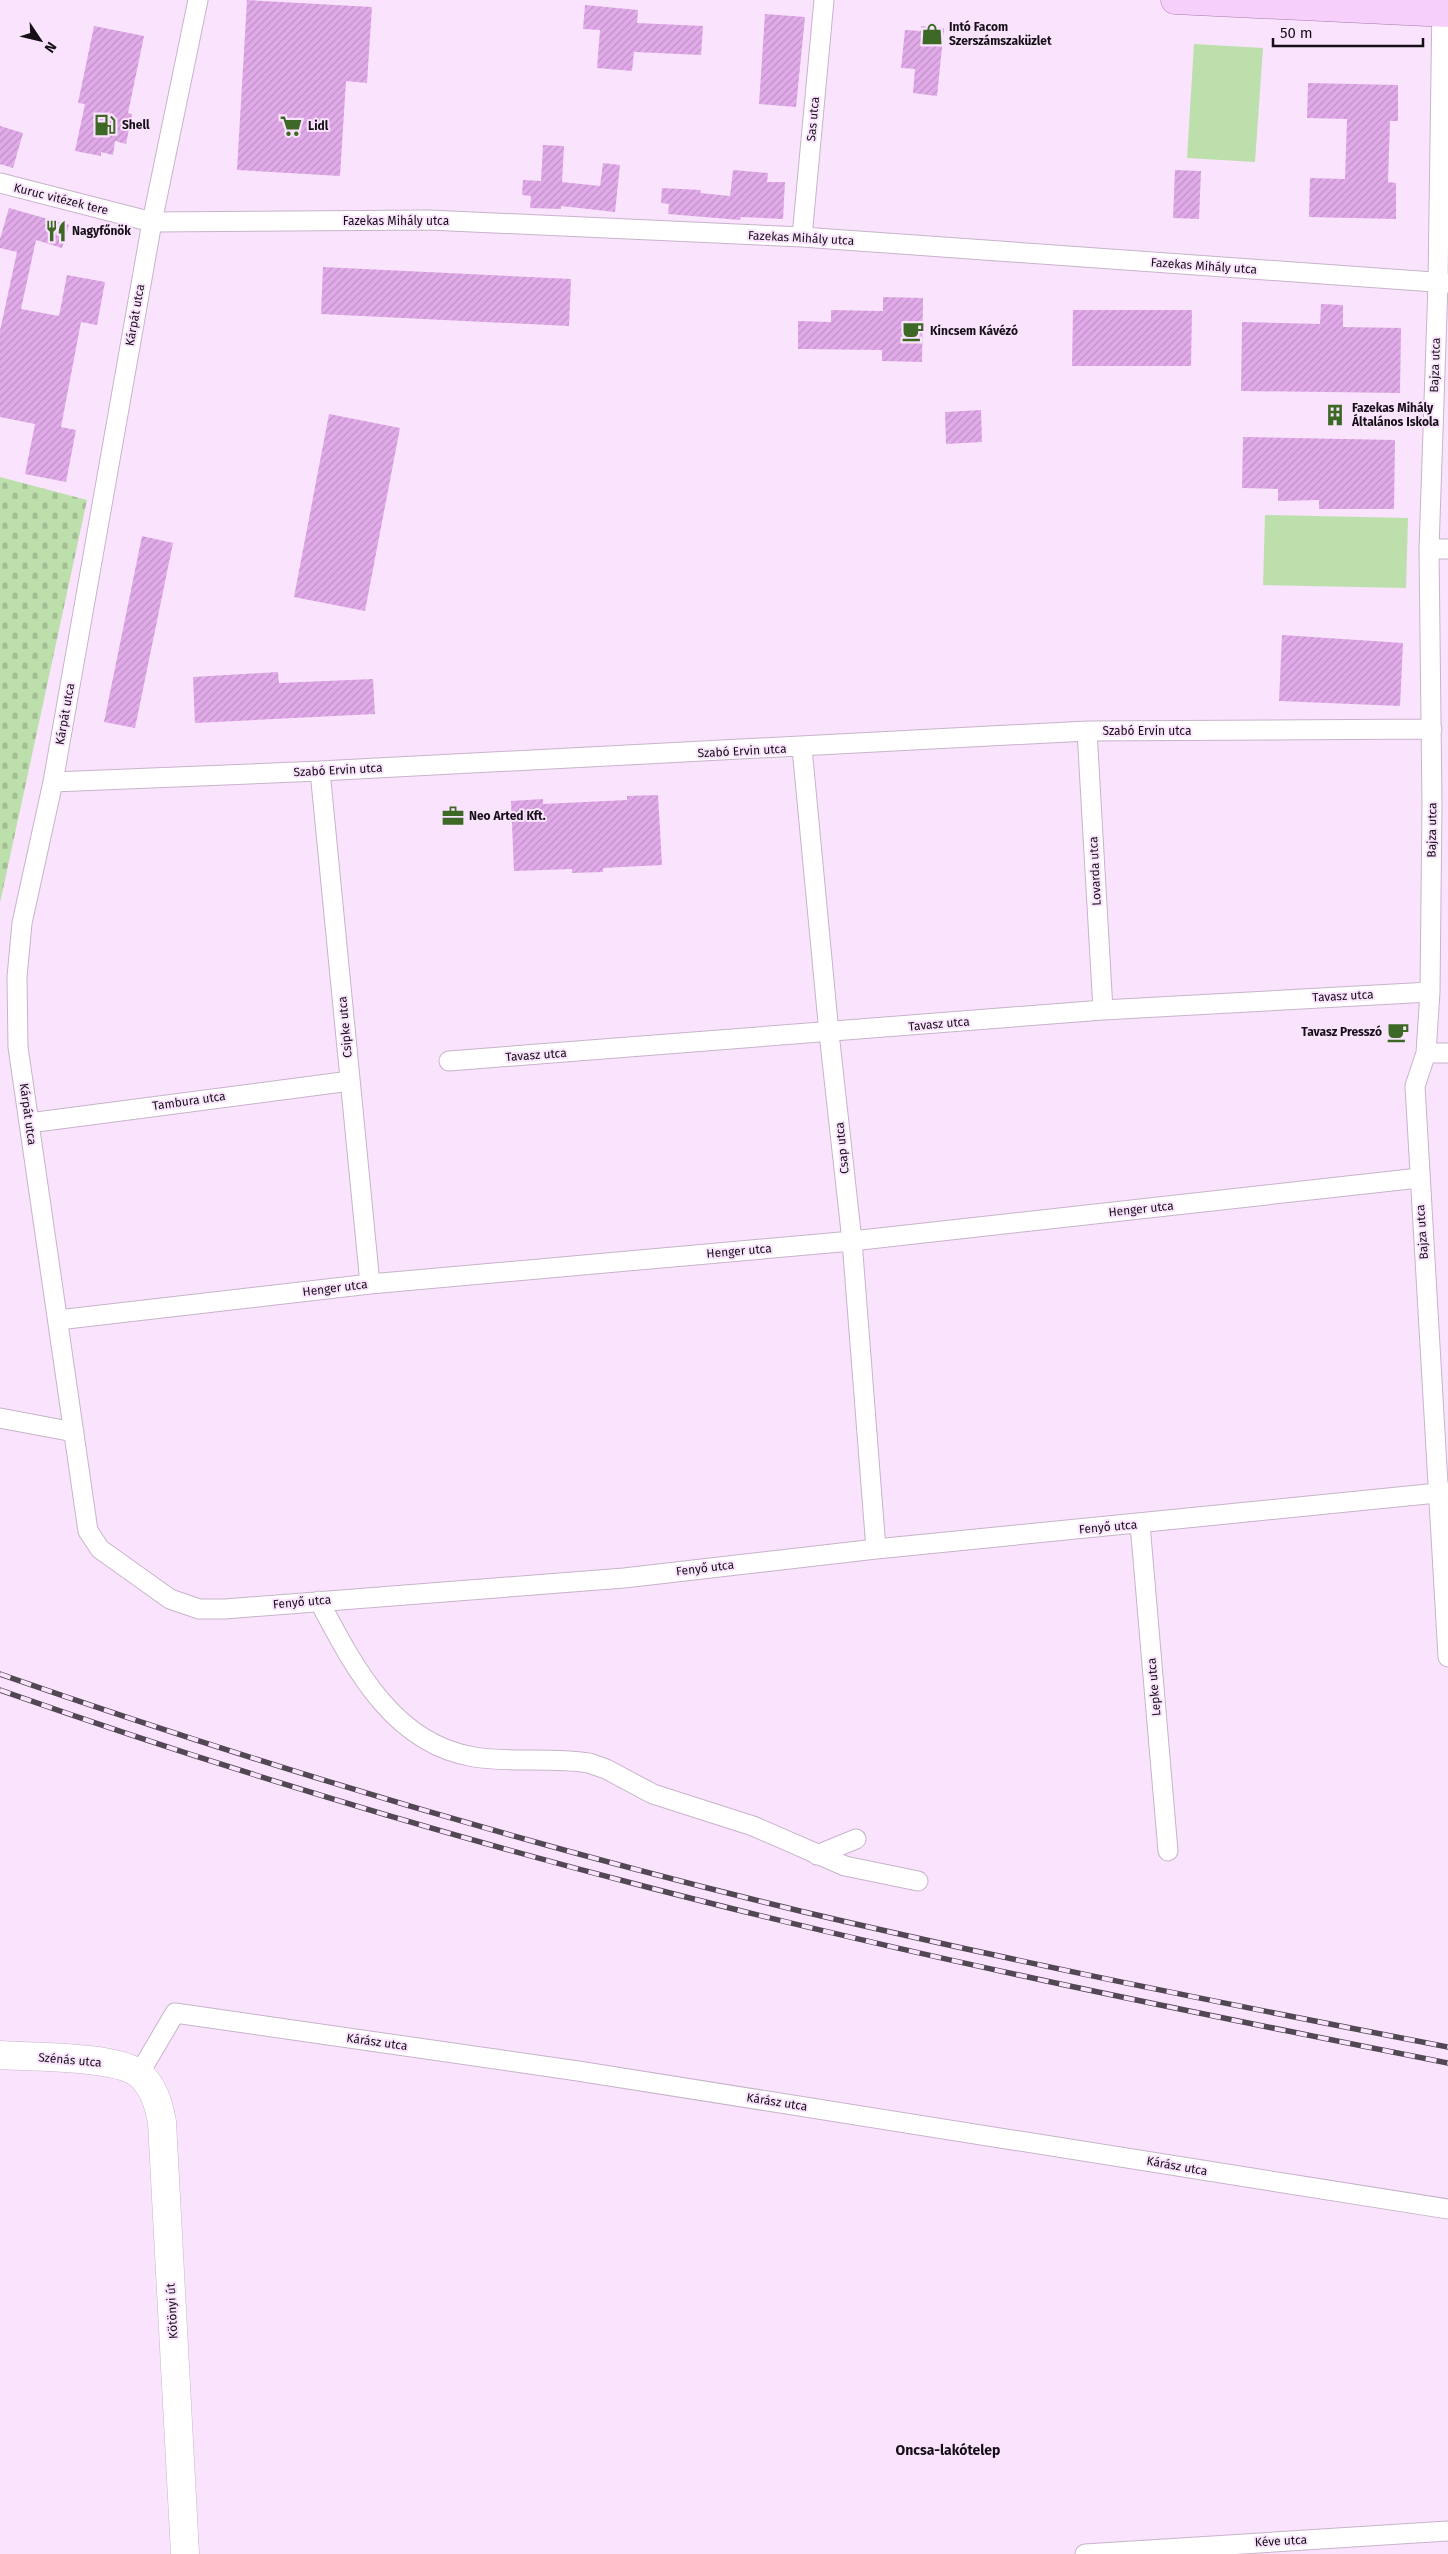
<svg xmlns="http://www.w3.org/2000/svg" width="1448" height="2554" font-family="'Fira Sans',sans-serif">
<defs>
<pattern id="cemetery-stones" width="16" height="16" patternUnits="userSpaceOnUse" patternTransform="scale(1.25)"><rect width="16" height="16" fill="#bddfac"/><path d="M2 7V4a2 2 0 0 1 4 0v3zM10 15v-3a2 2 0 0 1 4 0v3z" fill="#a2be93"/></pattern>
<pattern id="building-hatch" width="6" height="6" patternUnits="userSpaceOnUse" patternTransform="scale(1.25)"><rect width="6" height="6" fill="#e1aae9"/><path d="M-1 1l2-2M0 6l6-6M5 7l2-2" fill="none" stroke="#c091c7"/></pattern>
</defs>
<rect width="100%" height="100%" fill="#fae4fd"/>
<path fill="url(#cemetery-stones)" d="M 0,477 L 87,500 L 0,903 Z"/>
<path fill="#bddfac" d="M 1194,44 L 1263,48 L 1255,162 L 1187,158 Z
M 1265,515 L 1408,518 L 1406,588 L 1263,585 Z"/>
<path fill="url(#building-hatch)" d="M 247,0 L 372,7 L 367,83 L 346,81 L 340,176 L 237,170 Z
M 585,5 L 638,10 L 637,23 L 703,26 L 701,55 L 634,52 L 632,71 L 597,68 L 600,30 L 583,29 Z
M 765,14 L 805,17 L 796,107 L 759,104 Z
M 94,26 L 144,36 L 128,113 L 132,114 L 126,144 L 115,141 L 113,155 L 101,152 L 101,156 L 75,151 L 85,104 L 78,103 Z
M 921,26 L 944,28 L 937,96 L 913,93 L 915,69 L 901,68 L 905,30 L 921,31 Z
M 1308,83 L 1398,85 L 1398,121 L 1390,121 L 1388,182 L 1396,183 L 1396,219 L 1309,217 L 1310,178 L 1345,179 L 1347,119 L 1307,118 Z
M 0,126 L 23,133 L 13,168 L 0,164 Z
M 543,145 L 564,146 L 562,182 L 600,186 L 603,163 L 620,165 L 615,212 L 561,206 L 561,209 L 530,208 L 531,196 L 522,195 L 523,180 L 541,181 Z
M 733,170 L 768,173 L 767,182 L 785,182 L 783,219 L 741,217 L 740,220 L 668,214 L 669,204 L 661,203 L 662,188 L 701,190 L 700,193 L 730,196 Z
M 1175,170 L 1201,171 L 1199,219 L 1173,218 Z
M 9,208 L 69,225 L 62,248 L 36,240 L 21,309 L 59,316 L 67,275 L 105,282 L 97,325 L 81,322 L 61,427 L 76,430 L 66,482 L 25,474 L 35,424 L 0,417 L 0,331 L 17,252 L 0,248 L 0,239 Z
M 323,267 L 571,279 L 569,326 L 321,314 Z
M 883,297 L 923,298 L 922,362 L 882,361 L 882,350 L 798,349 L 798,321 L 831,322 L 831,310 L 883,311 Z
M 1321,304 L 1343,305 L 1343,327 L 1401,328 L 1400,393 L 1241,391 L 1242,322 L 1320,324 Z
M 1073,310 L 1192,310 L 1191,366 L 1072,366 Z
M 981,410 L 982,442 L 946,444 L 945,412 Z
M 329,414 L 400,428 L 365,611 L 294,597 Z
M 1243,437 L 1395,440 L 1394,509 L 1319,509 L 1319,500 L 1278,501 L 1278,489 L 1242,488 Z
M 142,536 L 173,543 L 135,728 L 104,722 Z
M 1282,635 L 1403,643 L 1400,706 L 1279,701 Z
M 278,672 L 279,683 L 373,679 L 375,714 L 195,723 L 193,677 Z
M 658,795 L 662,865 L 603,868 L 603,872 L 572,873 L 572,869 L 514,871 L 511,801 L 543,799 L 543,804 L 627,800 L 627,796 Z"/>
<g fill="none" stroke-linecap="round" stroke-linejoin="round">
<g stroke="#c7b3ca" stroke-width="21">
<path id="street" d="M 198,0 L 152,222 L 53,782 L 22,923 L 17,977 L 18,1047 L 88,1531 L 100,1549 L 170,1599 L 199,1609 L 225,1609 L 624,1578 L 876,1549 L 1448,1492
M 1442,1 L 1438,283 L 1429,549 L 1432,804 L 1430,992 L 1426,1053 L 1415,1086 L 1448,1657
M 0,183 L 152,222 L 429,220 L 802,237 L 1448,283
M 802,237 L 824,0
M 1429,549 L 1448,549
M 1087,731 L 1103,1010
M 802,748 L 829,1033 L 852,1241 L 876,1549
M 320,771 L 370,1284
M 53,782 L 320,771 L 1087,731 L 1432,729
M 1426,1053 L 1448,1053
M 449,1061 L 1103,1010 L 1430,992
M 29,1123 L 350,1081
M 58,1320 L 370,1284 L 852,1241 L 1419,1178
M 0,1418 L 74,1432
M 1140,1524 L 1168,1851
M 319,1601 C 354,1667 393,1744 474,1757 C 512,1763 551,1757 589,1763 L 606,1769 L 653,1794 L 753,1826 L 845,1866 L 918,1881
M 817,1855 L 856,1839
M 139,2074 L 175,2013 L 578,2071 L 1448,2209
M 1085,2554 L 1448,2531"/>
</g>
<g stroke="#c7b3ca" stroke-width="29">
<path id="secondary" d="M 0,2055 C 31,2057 118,2056 139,2074 C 154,2086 159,2105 162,2122 L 185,2554"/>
</g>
<g stroke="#a478aa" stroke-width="29">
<path id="primary" d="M 1175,0 L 1448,13"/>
</g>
<use href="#street" stroke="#fff" stroke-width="19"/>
<use href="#secondary" stroke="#fff" stroke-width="28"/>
<use href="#primary" stroke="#f6d0fb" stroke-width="28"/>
<g stroke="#524854" stroke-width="5.5">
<path id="rail" d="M 0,1674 C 261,1765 532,1846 800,1911 C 1015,1962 1231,2005 1448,2047
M 0,1690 C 213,1765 430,1831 647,1887 C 912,1956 1180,2010 1448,2063"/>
</g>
<use href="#rail" stroke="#fae4fd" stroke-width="4" stroke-dasharray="11" stroke-linecap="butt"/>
</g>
<defs>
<g id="shop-bare" transform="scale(1.725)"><path d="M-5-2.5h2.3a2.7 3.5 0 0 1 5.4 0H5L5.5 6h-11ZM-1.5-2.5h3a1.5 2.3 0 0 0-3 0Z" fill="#3e6825" stroke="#fae4fd" stroke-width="2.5" paint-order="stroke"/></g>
<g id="fuel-bare" transform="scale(1.725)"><path d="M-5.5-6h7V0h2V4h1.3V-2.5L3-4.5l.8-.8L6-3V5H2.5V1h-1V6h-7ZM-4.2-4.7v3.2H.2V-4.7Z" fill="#3e6825" stroke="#fae4fd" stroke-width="2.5" paint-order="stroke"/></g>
<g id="supermarket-bare" transform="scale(1.725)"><path d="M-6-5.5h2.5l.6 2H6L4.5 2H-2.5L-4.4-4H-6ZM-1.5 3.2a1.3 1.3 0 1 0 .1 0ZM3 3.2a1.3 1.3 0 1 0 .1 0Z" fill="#3e6825" stroke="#fae4fd" stroke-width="2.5" paint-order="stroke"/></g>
<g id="restaurant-bare" transform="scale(1.725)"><path d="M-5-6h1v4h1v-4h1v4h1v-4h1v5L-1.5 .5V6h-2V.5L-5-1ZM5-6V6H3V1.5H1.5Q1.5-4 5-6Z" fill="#3e6825" stroke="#fae4fd" stroke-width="2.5" paint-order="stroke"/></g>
<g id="cafe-bare" transform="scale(1.725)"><path d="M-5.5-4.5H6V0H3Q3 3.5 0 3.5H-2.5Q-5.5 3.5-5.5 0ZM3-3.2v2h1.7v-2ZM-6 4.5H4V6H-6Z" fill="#3e6825" stroke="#fae4fd" stroke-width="2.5" paint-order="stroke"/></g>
<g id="building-bare" transform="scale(1.725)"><path d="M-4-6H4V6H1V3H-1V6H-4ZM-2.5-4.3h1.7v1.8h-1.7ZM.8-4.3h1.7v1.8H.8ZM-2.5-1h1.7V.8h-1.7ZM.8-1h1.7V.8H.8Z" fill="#3e6825" stroke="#fae4fd" stroke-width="2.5" paint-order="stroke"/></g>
<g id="office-bare" transform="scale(1.725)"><path d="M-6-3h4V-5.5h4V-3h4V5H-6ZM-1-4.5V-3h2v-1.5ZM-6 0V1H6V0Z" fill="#3e6825" stroke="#fae4fd" stroke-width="2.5" paint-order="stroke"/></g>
</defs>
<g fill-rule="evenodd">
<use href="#shop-bare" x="932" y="34"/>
<use href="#fuel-bare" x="105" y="125"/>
<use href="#supermarket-bare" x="291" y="126"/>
<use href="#restaurant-bare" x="56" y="231"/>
<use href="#cafe-bare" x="913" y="331"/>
<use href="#building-bare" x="1335" y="415"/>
<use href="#office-bare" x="453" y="816"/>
<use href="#cafe-bare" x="1398" y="1032"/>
</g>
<g text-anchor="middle" stroke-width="4" stroke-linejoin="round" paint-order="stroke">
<g font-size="12" font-weight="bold" fill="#160f17" stroke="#fae4fd" text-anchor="start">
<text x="949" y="31">Intó Facom<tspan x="949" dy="14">Szerszámszaküzlet</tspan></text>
<text x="122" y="129">Shell</text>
<text x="308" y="130">Lidl</text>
<text x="72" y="235">Nagyfőnök</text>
<text x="930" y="335">Kincsem Kávézó</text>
<text x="1352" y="412">Fazekas Mihály<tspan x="1352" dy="14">Általános Iskola</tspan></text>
<text x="469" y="820">Neo Arted Kft.</text>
<text x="1382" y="1036" text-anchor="end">Tavasz Presszó</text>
</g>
<g font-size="12" fill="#160f17" stroke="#fae4fd">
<text transform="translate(813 119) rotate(-85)" y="4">Sas utca</text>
<text transform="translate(61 199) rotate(14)" y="4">Kuruc vitézek tere</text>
<text x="396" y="225">Fazekas Mihály utca</text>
<text transform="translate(801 238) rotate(3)" y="4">Fazekas Mihály utca</text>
<text transform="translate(1204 266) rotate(4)" y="4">Fazekas Mihály utca</text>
<text transform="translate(135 315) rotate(-80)" y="4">Kárpát utca</text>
<text transform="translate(1435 365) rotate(-88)" y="4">Bajza utca</text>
<text transform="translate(65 714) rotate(-80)" y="4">Kárpát utca</text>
<text x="1147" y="735">Szabó Ervin utca</text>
<text transform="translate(742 751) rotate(-3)" y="4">Szabó Ervin utca</text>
<text transform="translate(338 770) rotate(-3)" y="4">Szabó Ervin utca</text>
<text transform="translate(1432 830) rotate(-89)" y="4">Bajza utca</text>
<text transform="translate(1095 871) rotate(-93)" y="4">Lovarda utca</text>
<text transform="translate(1343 996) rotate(-3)" y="4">Tavasz utca</text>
<text transform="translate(939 1024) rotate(-5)" y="4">Tavasz utca</text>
<text transform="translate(345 1027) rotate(-95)" y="4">Csipke utca</text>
<text transform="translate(536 1055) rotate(-4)" y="4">Tavasz utca</text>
<text transform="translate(189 1101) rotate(-8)" y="4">Tambura utca</text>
<text transform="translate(28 1114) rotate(82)" y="4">Kárpát utca</text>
<text transform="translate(842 1148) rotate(-96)" y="4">Csap utca</text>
<text transform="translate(1141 1209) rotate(-6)" y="4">Henger utca</text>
<text transform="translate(1422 1232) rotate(-94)" y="4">Bajza utca</text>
<text transform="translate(739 1251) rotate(-5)" y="4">Henger utca</text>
<text transform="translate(335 1288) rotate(-7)" y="4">Henger utca</text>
<text transform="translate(1108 1527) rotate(-5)" y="4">Fenyő utca</text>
<text transform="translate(705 1568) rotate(-7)" y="4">Fenyő utca</text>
<text transform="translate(302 1602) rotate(-5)" y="4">Fenyő utca</text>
<text transform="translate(1154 1687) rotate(-95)" y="4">Lepke utca</text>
<text transform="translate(377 2042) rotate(8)" y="4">Kárász utca</text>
<text transform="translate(70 2060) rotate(5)" y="4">Szénás utca</text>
<text transform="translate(777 2102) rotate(9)" y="4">Kárász utca</text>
<text transform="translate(1177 2166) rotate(10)" y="4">Kárász utca</text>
<text transform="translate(172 2311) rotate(-93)" y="4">Kötönyi út</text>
<text transform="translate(1281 2541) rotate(-3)" y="4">Kéve utca</text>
</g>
<g font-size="14" font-weight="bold" fill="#160f17" stroke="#fae4fd">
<text x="948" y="2455">Oncsa-lakótelep</text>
</g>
</g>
<g transform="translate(40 40) rotate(125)" stroke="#fae4fd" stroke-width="4" paint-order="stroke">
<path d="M0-4L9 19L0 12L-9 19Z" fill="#160f17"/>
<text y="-8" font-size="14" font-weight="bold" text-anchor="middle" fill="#160f17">N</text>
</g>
<path d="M1273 38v8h150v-8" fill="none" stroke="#160f17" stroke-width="2.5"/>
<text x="1280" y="38" font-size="15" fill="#160f17" stroke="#fae4fd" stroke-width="4" paint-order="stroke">50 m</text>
</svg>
